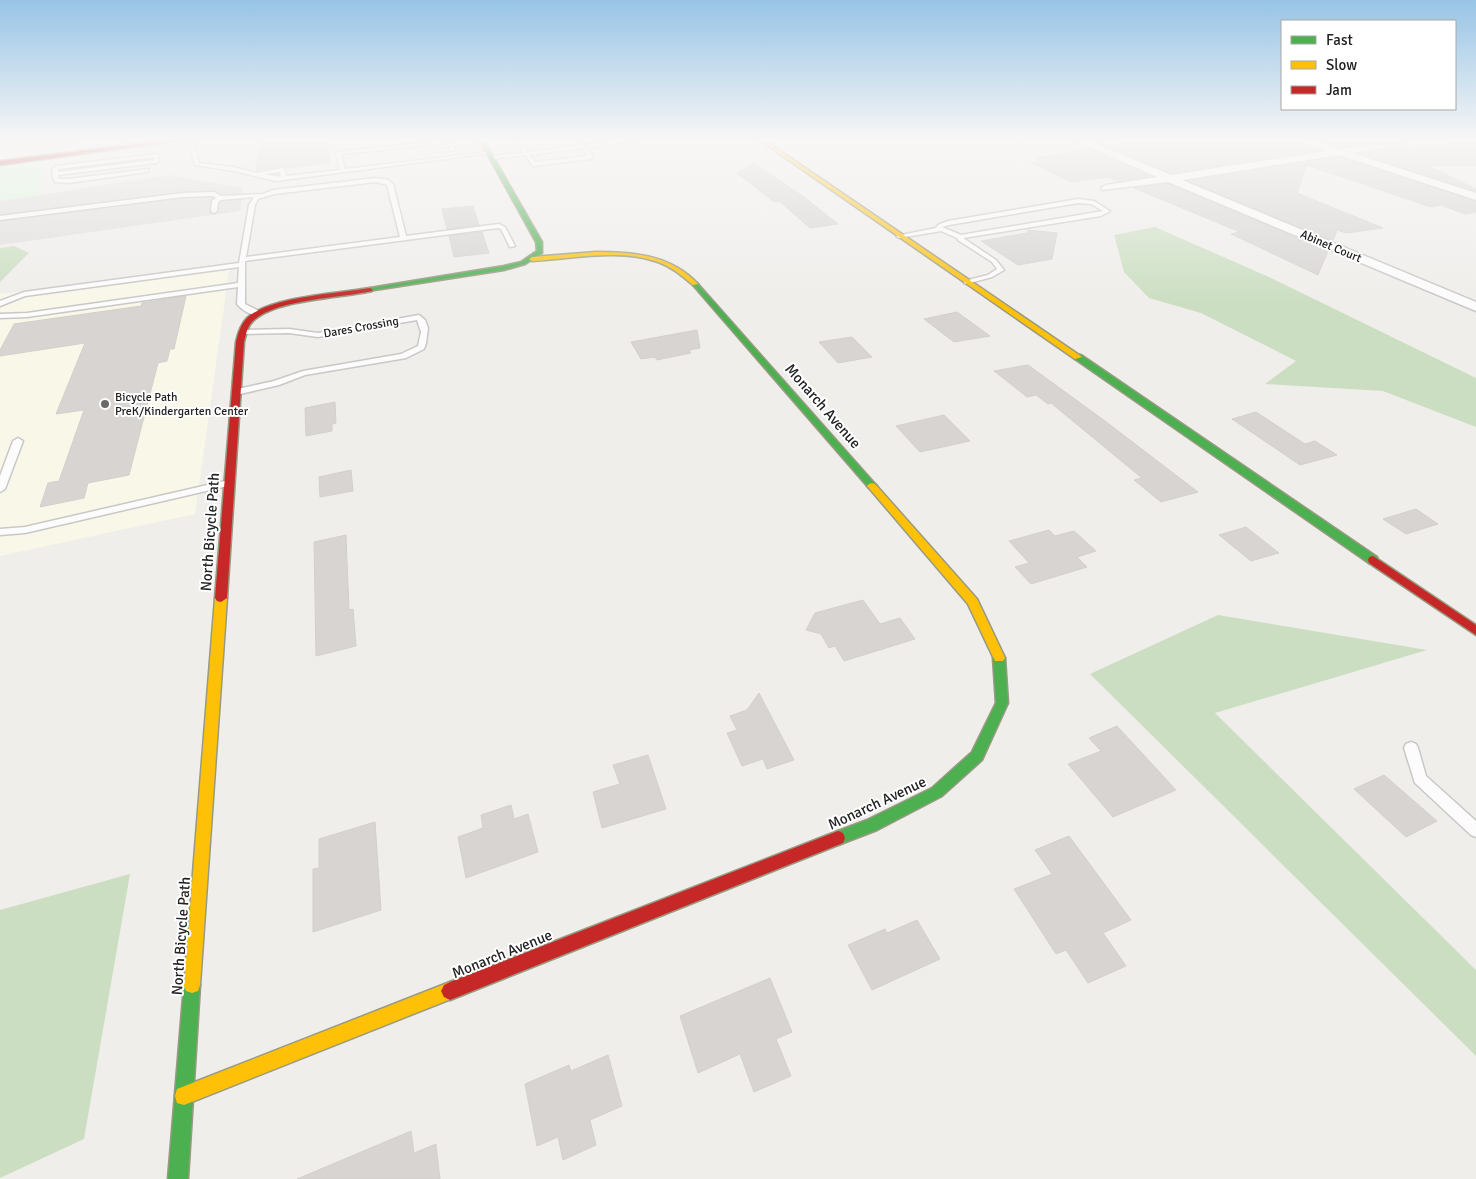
<svg xmlns="http://www.w3.org/2000/svg" width="1476" height="1179" font-family="Signika,sans-serif">
<rect width="100%" height="100%" fill="#f0eeeb"/>
<path fill="#dfdedc" d="M 0,139 L 103,139 L 0,152 Z
M 169,175 L 243,188 L 240,211 L 0,245 L 0,201 Z"/>
<path fill="#f8f7e8" d="M 230,264 L 195,514 L 0,556 L 0,294 Z"/>
<path fill="#cbdec1" d="M 1155,227 L 1269,277 L 1476,378 L 1476,427 L 1383,391 L 1265,384 L 1296,361 L 1201,313 L 1149,298 L 1124,272 L 1114,235 Z
M 14,246 L 29,253 L 0,282 L 0,248 Z
M 1218,615 L 1427,650 L 1215,713 L 1476,970 L 1476,1056 L 1090,674 Z
M 130,874 L 84,1139 L 0,1178 L 0,910 Z"/>
<path fill="#daf5da" d="M 44,163 L 38,195 L 0,201 L 0,169 Z"/>
<path fill="#d7d4d2" stroke="#d3d0cc" d="M 303,139 L 327,139 L 330,163 L 285,168 L 282,166 L 256,171 L 259,144 Z
M 1160,139 L 1291,139 L 1318,150 L 1171,173 L 1108,146 Z
M 1315,139 L 1404,139 L 1405,150 L 1476,140 L 1476,166 L 1429,166 L 1476,189 L 1476,191 L 1360,154 L 1384,150 L 1385,143 L 1340,147 Z
M 1089,149 L 1150,176 L 1118,181 L 1107,177 L 1071,182 L 1032,163 L 1043,162 L 1035,158 Z
M 1339,157 L 1476,202 L 1476,212 L 1465,214 L 1441,205 L 1431,207 L 1307,165 L 1297,193 L 1383,228 L 1346,233 L 1337,230 L 1333,241 L 1189,181 Z
M 754,163 L 804,197 L 838,224 L 810,228 L 779,201 L 774,202 L 737,173 Z
M 1168,184 L 1328,251 L 1318,275 L 1231,234 L 1240,232 L 1134,188 Z
M 473,206 L 479,225 L 447,229 L 442,209 Z
M 1028,230 L 1057,233 L 1052,259 L 1018,265 L 981,241 L 1027,233 Z
M 482,232 L 489,253 L 454,257 L 449,236 Z
M 186,296 L 174,349 L 170,349 L 167,361 L 158,363 L 129,475 L 88,483 L 84,498 L 40,507 L 48,483 L 59,481 L 84,410 L 56,414 L 85,343 L 0,356 L 0,350 L 14,324 L 141,306 L 142,303 Z
M 957,312 L 990,336 L 954,342 L 924,319 Z
M 697,330 L 700,348 L 689,350 L 691,353 L 657,360 L 655,357 L 641,359 L 631,342 Z
M 852,337 L 872,357 L 838,363 L 819,342 Z
M 1028,365 L 1105,421 L 1198,492 L 1161,502 L 1134,480 L 1142,478 L 1051,403 L 1048,404 L 1036,395 L 1027,397 L 994,371 Z
M 335,402 L 336,423 L 332,424 L 332,431 L 306,436 L 305,408 Z
M 1256,412 L 1305,444 L 1315,441 L 1337,455 L 1300,465 L 1232,419 Z
M 944,415 L 970,441 L 920,452 L 896,426 Z
M 351,470 L 353,491 L 320,497 L 319,477 Z
M 1416,509 L 1438,524 L 1406,534 L 1383,519 Z
M 1246,527 L 1279,553 L 1251,561 L 1219,535 Z
M 1049,530 L 1055,536 L 1074,531 L 1096,551 L 1077,557 L 1087,567 L 1031,584 L 1015,567 L 1029,563 L 1009,541 Z
M 346,535 L 349,610 L 353,609 L 356,646 L 316,656 L 314,542 Z
M 863,600 L 880,624 L 900,618 L 915,639 L 844,661 L 835,646 L 829,648 L 821,634 L 806,630 L 815,613 Z
M 759,693 L 794,760 L 767,769 L 763,759 L 742,766 L 727,733 L 737,730 L 730,716 L 747,710 Z
M 1117,726 L 1176,790 L 1113,817 L 1068,764 L 1101,751 L 1089,738 Z
M 648,755 L 666,809 L 602,828 L 593,792 L 620,784 L 613,765 Z
M 1384,775 L 1437,821 L 1406,837 L 1354,789 Z
M 511,805 L 514,819 L 528,814 L 538,852 L 466,878 L 458,837 L 483,828 L 481,815 Z
M 375,822 L 381,910 L 313,932 L 313,869 L 319,868 L 319,839 Z
M 1069,836 L 1131,920 L 1103,933 L 1126,966 L 1088,983 L 1066,950 L 1056,954 L 1014,889 L 1052,874 L 1035,850 Z
M 917,920 L 940,959 L 872,990 L 848,945 L 885,929 L 887,933 Z
M 770,978 L 792,1032 L 776,1039 L 791,1076 L 754,1092 L 740,1054 L 698,1073 L 680,1016 Z
M 608,1055 L 622,1106 L 590,1120 L 596,1145 L 563,1160 L 558,1137 L 537,1146 L 525,1084 L 569,1065 L 571,1071 Z
M 411,1131 L 414,1153 L 436,1144 L 440,1179 L 297,1179 Z"/>
<g fill="none" stroke-linecap="round" stroke-linejoin="round">
<g stroke="#c9c8c7" stroke-width="3">
<path id="lane" d="M 188,139 L 192,139 L 199,163 L 234,167 L 257,173 L 282,168 L 285,170 L 286,176 L 340,170 L 336,153 L 338,152 L 448,140 L 456,150 L 437,152 L 439,150 L 451,149 L 447,143 L 341,154 L 345,169 L 489,152 L 491,153 L 276,181 L 234,171 L 195,165 ZM 280,172 L 281,177 L 263,174 Z
M 516,139 L 520,139 L 528,152 L 631,139 L 645,139 L 586,148 L 593,157 L 590,159 L 533,166 L 525,155 L 490,159 L 492,156 L 524,153 ZM 582,148 L 587,156 L 535,162 L 530,155 Z
M 157,154 L 159,155 L 159,161 L 156,163 L 58,175 L 59,179 L 68,179 L 149,169 L 147,172 L 68,183 L 55,182 L 52,174 L 53,168 L 56,166 ZM 154,157 L 154,160 L 58,172 L 58,169 Z
M 376,178 L 388,180 L 393,184 L 406,236 L 499,224 L 505,227 L 515,246 L 510,247 L 501,229 L 498,228 L 245,261 L 245,304 L 259,311 L 259,315 C 251,316 242,310 237,304 L 238,287 L 27,317 L 0,318 L 0,314 L 27,313 L 238,283 L 239,267 L 25,296 L 0,306 L 0,301 L 24,292 L 239,263 L 249,205 L 254,197 L 221,200 L 218,202 L 217,211 L 214,213 L 211,211 L 212,201 L 216,198 L 213,196 L 183,197 L 0,220 L 0,216 L 183,193 L 214,192 L 221,196 L 263,194 L 273,190 ZM 376,182 L 387,185 L 400,237 L 246,257 L 255,205 L 258,199 L 274,194 Z
M 1078,199 L 1094,201 L 1110,211 L 1101,216 L 963,238 L 996,260 L 1004,270 L 992,277 L 966,284 L 964,283 L 964,281 L 988,275 L 997,269 L 992,262 L 958,240 L 957,238 L 941,231 L 899,238 L 896,236 L 936,228 L 938,225 L 948,221 ZM 1078,203 L 1091,204 L 1103,211 L 961,235 L 942,227 L 949,225 Z
M 419,315 L 425,320 L 428,328 L 426,343 L 424,349 L 406,358 L 305,375 L 279,385 L 236,395 L 232,392 L 233,390 L 274,381 L 303,371 L 401,354 L 418,346 L 421,332 L 417,320 L 318,337 L 289,333 L 243,334 L 239,332 L 240,330 L 289,329 L 318,333 Z
M 18,438 L 23,441 L 5,489 L 0,492 L 0,476 L 13,441 Z
M 229,480 L 234,483 L 232,485 L 25,533 L 0,535 L 0,529 L 25,527 Z
M 1411,742 L 1416,744 L 1418,748 L 1426,776 L 1476,821 L 1476,837 L 1471,835 L 1415,783 L 1404,748 L 1406,744 Z"/>
</g>
<g stroke="#c9c8c7" stroke-width="3">
<path id="street" d="M 1071,139 L 1085,139 L 1171,175 L 1326,151 L 1293,139 L 1308,139 L 1340,149 L 1384,144 L 1384,148 L 1352,153 L 1476,193 L 1476,200 L 1339,155 L 1182,180 L 1476,302 L 1476,311 L 1168,182 L 1102,190 L 1101,188 L 1106,185 L 1157,177 Z"/>
</g>
<g stroke="#999a82" stroke-width="3">
<path id="fast" d="M 479,139 L 483,139 L 542,242 L 542,253 L 525,264 L 504,270 L 368,291 L 367,290 L 370,288 L 504,266 L 521,262 L 537,251 L 536,242 Z
M 693,283 L 697,283 L 875,484 L 877,486 L 875,488 L 869,488 L 693,285 Z
M 1075,355 L 1081,355 L 1377,557 L 1378,560 L 1377,563 L 1369,563 L 1075,359 Z
M 999,653 L 1003,655 L 1005,658 L 1008,703 L 982,760 L 942,796 L 877,830 L 838,845 L 833,843 L 831,838 L 833,833 L 867,820 L 932,788 L 972,752 L 996,703 L 993,658 L 995,655 Z
M 192,977 L 198,979 L 200,985 L 188,1179 L 168,1179 L 184,985 L 186,979 Z"/>
</g>
<g stroke="#999a82" stroke-width="3">
<path id="slow" d="M 758,139 L 763,139 L 1082,357 L 1075,359 Z
M 596,252 C 634,252 671,255 698,284 L 693,285 C 682,276 672,267 658,262 C 619,248 572,259 532,261 L 529,259 L 532,257 Z
M 872,483 L 875,484 L 977,599 L 1005,658 L 1003,661 L 995,661 L 968,604 L 869,488 L 867,486 L 869,484 Z
M 221,594 L 227,598 L 200,985 L 198,991 L 192,993 L 186,991 L 184,985 L 215,598 Z
M 450,982 L 456,985 L 459,991 L 456,997 L 184,1105 L 177,1103 L 175,1096 L 177,1089 Z"/>
</g>
<g stroke="#999a82" stroke-width="3">
<path id="jam" d="M 177,139 L 191,139 L 0,165 L 0,161 Z
M 370,288 L 373,290 L 372,291 C 342,298 275,299 253,321 C 247,326 246,335 244,342 L 227,598 L 221,602 L 217,601 L 215,598 L 236,342 C 238,333 241,324 247,318 C 268,297 340,293 370,288 Z
M 1373,556 L 1476,625 L 1476,635 L 1369,563 L 1368,560 L 1369,557 Z
M 838,831 L 843,833 L 845,838 L 843,843 L 450,1000 L 444,997 L 441,991 L 444,985 L 450,982 Z"/>
</g>
<use href="#lane" fill="#fdfcfc" fill-rule="evenodd"/>
<use href="#street" fill="#fdfcfc" fill-rule="evenodd"/>
<use href="#fast" fill="#4caf50" fill-rule="evenodd"/>
<use href="#slow" fill="#ffc107" fill-rule="evenodd"/>
<use href="#jam" fill="#c62828" fill-rule="evenodd"/>
</g>
<linearGradient id="sky" x2="0" y2="1"><stop stop-color="#97c4e6"/><stop offset="0.46" stop-color="#f8f7f6"/><stop offset="1" stop-color="#f8f7f6" stop-opacity="0"/></linearGradient>
<rect width="1476" height="304" fill="url(#sky)"/>
<circle fill="#6a6968" stroke="#fff" stroke-width="2" cx="105" cy="404" r="5"/>
<g text-anchor="middle" stroke-width="4" stroke-linejoin="round" paint-order="stroke">
<g font-size="12" fill="#222" stroke="#fff">
<text transform="translate(1331 246) rotate(23)" y="4">Abinet Court</text>
<text transform="translate(361 327) rotate(-10)" y="4">Dares Crossing</text>
</g>
<g font-size="12" fill="#222" stroke="#fff" text-anchor="start">
<text x="115" y="401">Bicycle Path<tspan x="115" dy="14">PreK/Kindergarten Center</tspan></text>
</g>
<g font-size="15" fill="#222" stroke="#fff">
<text transform="translate(823 406) rotate(49)" y="5">Monarch Avenue</text>
<text transform="translate(210 532) rotate(-86)" y="5">North Bicycle Path</text>
<text transform="translate(877 803) rotate(-25)" y="5">Monarch Avenue</text>
<text transform="translate(181 936) rotate(-86)" y="5">North Bicycle Path</text>
<text transform="translate(502 954) rotate(-22)" y="5">Monarch Avenue</text>
</g>
</g>
<rect x="1281" y="20" width="175" height="90" fill="#ffffff" stroke="#a7a7a7"/>
<rect x="1291" y="36" width="25" height="8" fill="#4caf50" stroke="#a7a7a7"/>
<text x="1326" y="45" font-size="15" fill="#222222">Fast</text>
<rect x="1291" y="61" width="25" height="8" fill="#ffc107" stroke="#a7a7a7"/>
<text x="1326" y="70" font-size="15" fill="#222222">Slow</text>
<rect x="1291" y="86" width="25" height="8" fill="#c62828" stroke="#a7a7a7"/>
<text x="1326" y="95" font-size="15" fill="#222222">Jam</text>
</svg>
